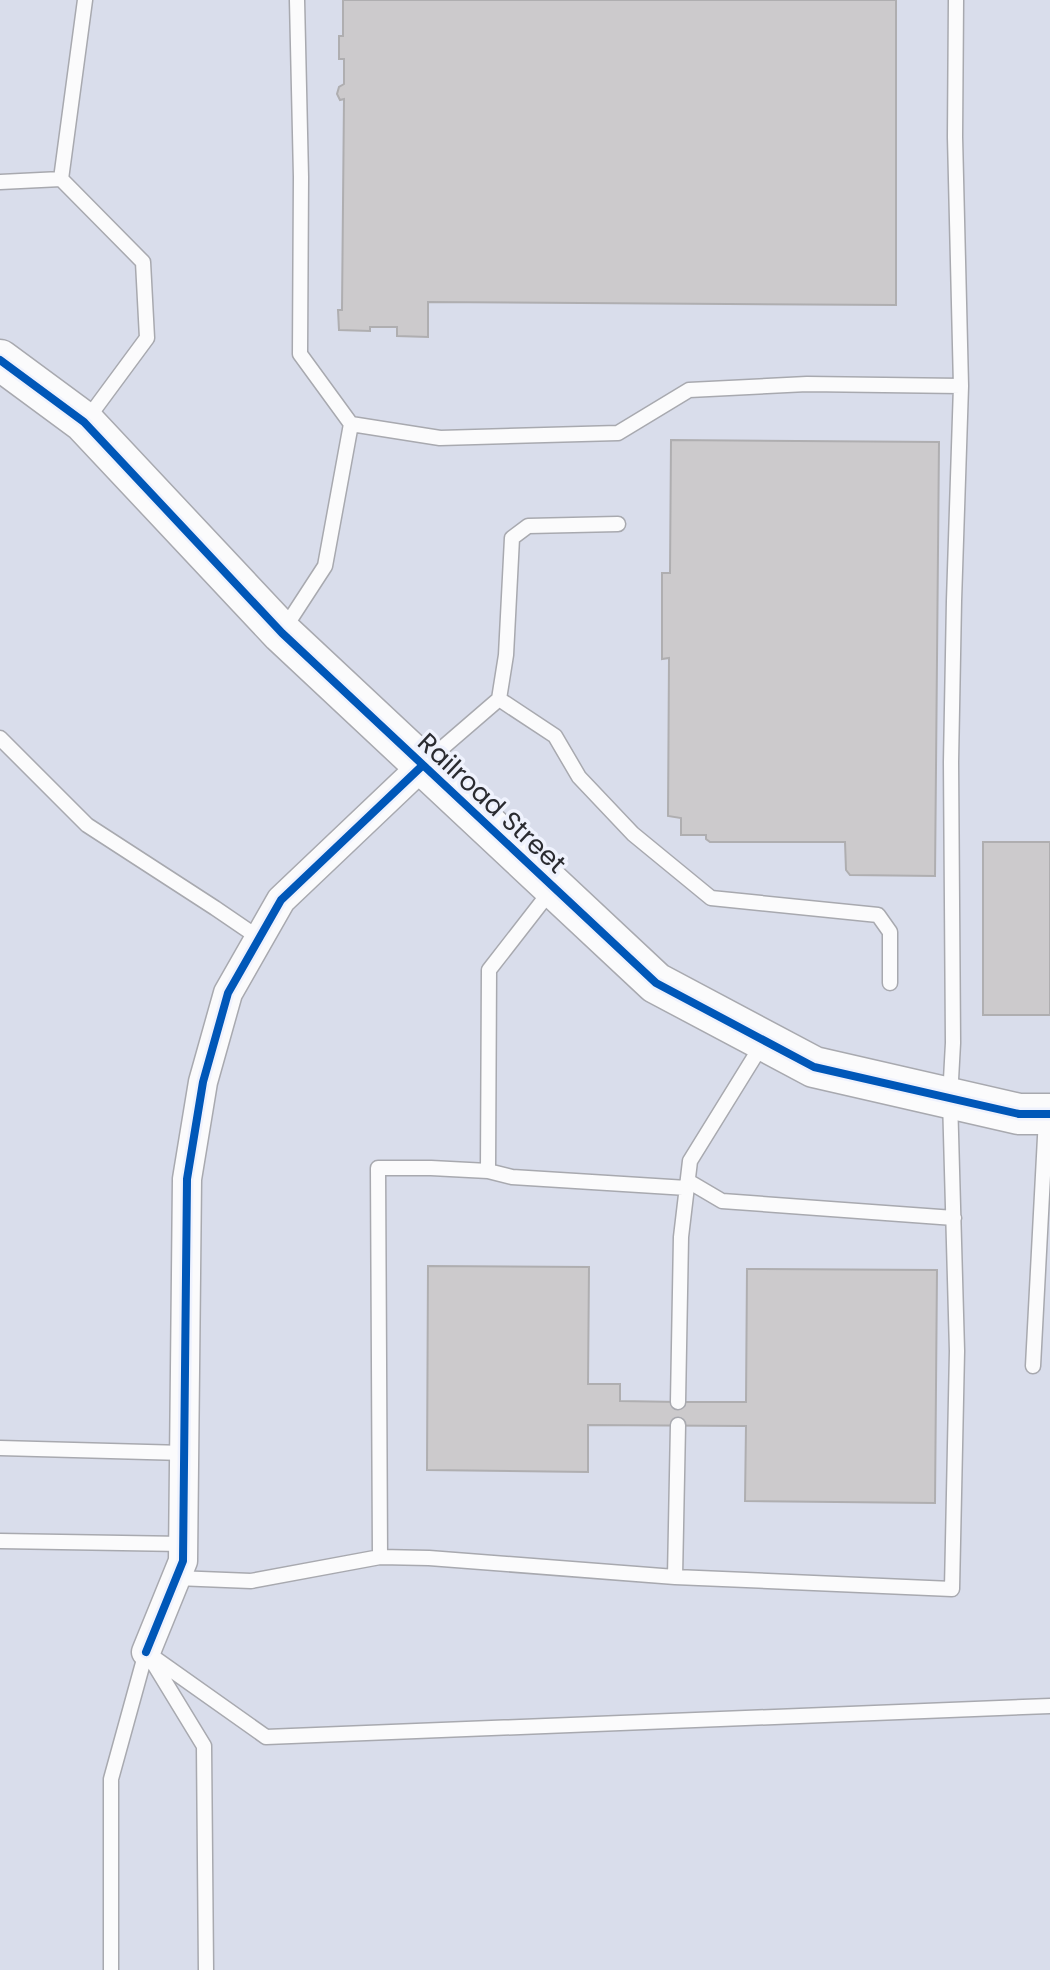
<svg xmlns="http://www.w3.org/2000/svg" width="1050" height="1970" font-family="Poppins,sans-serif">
<rect width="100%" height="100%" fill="#e5e7ee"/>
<path fill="#d9ddeb" d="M 0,0 L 1050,0 L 1050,1970 L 0,1970 Z"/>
<path fill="#cccacc" stroke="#afaeb0" stroke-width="2" d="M 343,0 L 896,0 L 896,305 L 428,302 L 428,337 L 397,336 L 397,327 L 370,327 L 370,331 L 339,330 L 338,310 L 342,310 L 344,99 L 340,100 L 337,94 L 339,87 L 344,84 L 344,59 L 339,59 L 339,36 L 343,36 Z
M 671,440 L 939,442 L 935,876 L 850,875 L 846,870 L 845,842 L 710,842 L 706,839 L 706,835 L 681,835 L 681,818 L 668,816 L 669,658 L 662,659 L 662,573 L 670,573 Z
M 983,842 L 1050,842 L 1050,1015 L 983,1015 Z
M 428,1266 L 589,1267 L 588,1384 L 620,1384 L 620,1401 L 678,1402 L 746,1402 L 747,1269 L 937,1270 L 935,1503 L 745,1501 L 746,1426 L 588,1425 L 588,1472 L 427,1470 Z"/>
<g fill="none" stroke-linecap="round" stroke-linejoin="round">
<g stroke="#a8a9af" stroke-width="17">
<path id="lane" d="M 297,0 L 301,177 L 300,354 L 351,424
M 0,182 L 61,179
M 85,422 L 147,338 L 143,262 L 61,179 L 85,0
M 284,629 L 325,566 L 351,424 L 440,438 L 618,433 L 689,390 L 807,384 L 961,386 L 955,137 L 956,0
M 499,699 L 555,736 L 579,777 L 633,834 L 711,898 L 878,915 L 890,932 L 890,983
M 0,738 L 87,825 L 215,908 L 259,938
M 426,762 L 499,699 L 506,655 L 512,538 L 528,526 L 618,524
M 552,889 L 489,970 L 488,1171 L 512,1177 L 687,1188
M 488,1171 L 431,1168 L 378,1168 L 380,1557 L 429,1558 L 675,1577
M 688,1181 L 722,1201 L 954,1218
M 1033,1366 L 1046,1118
M 678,1402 L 681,1237 L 690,1161 L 763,1043
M 678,1425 L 675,1577 L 952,1589 L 957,1351 L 950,1098 L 953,1043 L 951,762 L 954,601 L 961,386
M 0,1448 L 184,1453
M 0,1541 L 183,1544
M 176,1578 L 251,1581 L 380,1557
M 146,1652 L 266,1737 L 1050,1706
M 151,1659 L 204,1746 L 206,1970
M 111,1970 L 111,1779 L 146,1652"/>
</g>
<g stroke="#a8a9af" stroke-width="31">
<path id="street" d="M 146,1652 L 183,1561 L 187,1179 L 203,1082 L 228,993 L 281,900 L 423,765"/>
</g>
<g stroke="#a8a9af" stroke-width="43">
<path id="secondary" d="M 0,360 L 84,422 L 282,633 L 656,983 L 814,1067 L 1019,1114 L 1050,1114"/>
</g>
<use href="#lane" stroke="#fbfbfc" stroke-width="14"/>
<use href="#street" stroke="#fbfbfc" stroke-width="28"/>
<use href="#secondary" stroke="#fbfbfc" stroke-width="40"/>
<g stroke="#eff2fd" stroke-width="13">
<path id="cycleway" d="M 0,360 L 84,422 L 282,633 L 656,983 L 814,1067 L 1019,1114 L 1050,1114
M 146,1652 L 183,1561 L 187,1179 L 203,1082 L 228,993 L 281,900 L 423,765"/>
</g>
<use href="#cycleway" stroke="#0057b8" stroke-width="8"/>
</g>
<g text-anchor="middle" stroke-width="7" stroke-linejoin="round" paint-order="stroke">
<g font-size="26" fill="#2a2b30" stroke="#eff2fd">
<text transform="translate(492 803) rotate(43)" y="9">Railroad Street</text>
</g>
</g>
</svg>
